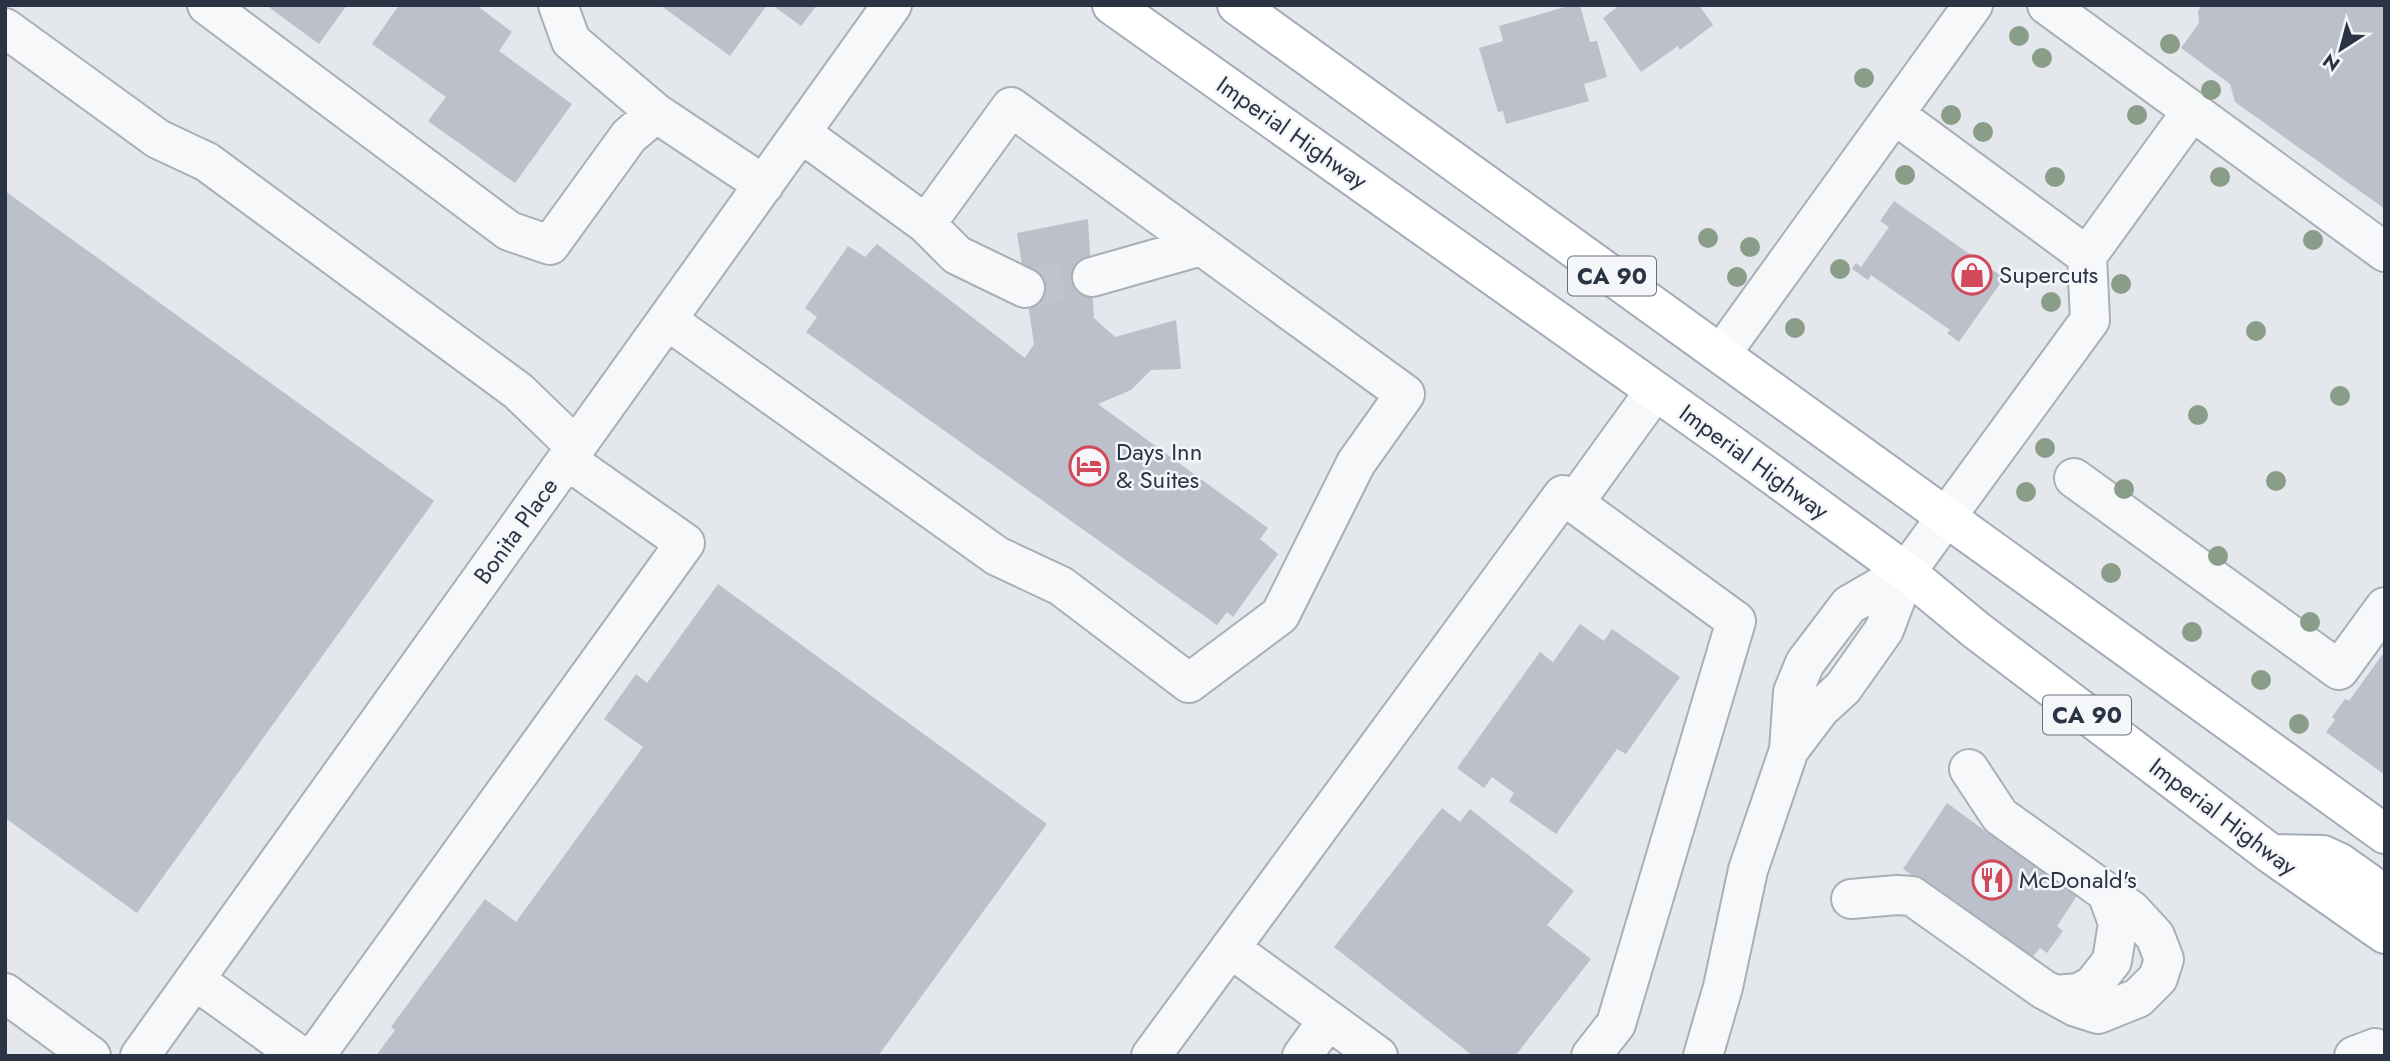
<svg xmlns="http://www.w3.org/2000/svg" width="2390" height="1061" font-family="Jost,sans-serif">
<rect width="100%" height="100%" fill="#e4e7ec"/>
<path fill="#bbc0ca" d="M 266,5 L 347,5 L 319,44 Z
M 399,5 L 476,5 L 512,32 L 499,51 L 572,104 L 515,183 L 428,121 L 446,97 L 372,44 Z
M 660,5 L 767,5 L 730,56 Z
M 772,5 L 817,5 L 801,26 Z
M 1572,5 L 1580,5 L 1590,42 L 1597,41 L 1607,77 L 1584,84 L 1589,101 L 1506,124 L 1503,111 L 1498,112 L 1479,48 L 1503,41 L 1499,26 Z
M 1620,5 L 1699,5 L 1713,25 L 1680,50 L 1678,46 L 1641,72 L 1603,18 Z
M 2202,5 L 2385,5 L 2385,209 L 2235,102 L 2230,84 L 2181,48 L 2199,23 L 2198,11 Z
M 5,191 L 434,501 L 137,913 L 5,818 Z
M 1894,201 L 2004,278 L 1959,342 L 1947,333 L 1950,330 L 1871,275 L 1868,280 L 1852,269 L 1856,263 L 1861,267 L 1889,227 L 1880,221 Z
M 1088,219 L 1094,318 L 1115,337 L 1176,320 L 1181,369 L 1151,370 L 1131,390 L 1098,404 L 1268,528 L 1260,539 L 1278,554 L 1233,617 L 1227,612 L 1217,625 L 806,332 L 817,317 L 805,308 L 848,246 L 865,257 L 877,244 L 1025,358 L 1034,344 L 1017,233 Z
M 718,584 L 1047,824 L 878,1056 L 376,1056 L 395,1030 L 391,1027 L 485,899 L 516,922 L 643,747 L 604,719 L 636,674 L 647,683 Z
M 1580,624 L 1604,641 L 1612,629 L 1680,677 L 1626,754 L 1617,749 L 1556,834 L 1509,801 L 1514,793 L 1492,777 L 1484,788 L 1457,768 L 1540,652 L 1553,662 Z
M 2385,651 L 2385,775 L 2326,732 L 2335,720 L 2332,717 L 2345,699 L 2349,701 Z
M 1947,803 L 1988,833 L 1993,827 L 2080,891 L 2057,926 L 2063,931 L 2047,953 L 2040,948 L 2031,959 L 1903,869 Z
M 1442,808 L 1460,822 L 1470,809 L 1574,891 L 1547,925 L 1591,959 L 1515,1056 L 1473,1056 L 1334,947 Z"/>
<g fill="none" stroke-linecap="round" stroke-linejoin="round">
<path stroke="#bfc3cb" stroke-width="38" stroke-dasharray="38 19" stroke-linecap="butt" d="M 1025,288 L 1092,277"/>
<g stroke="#a9aeb7" stroke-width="42">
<path id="minor" d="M 207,5 L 509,231 L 550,245 L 629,136 L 656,113 L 764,185
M 558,5 L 571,41 L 656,113
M 2047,5 L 2385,252
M 5,28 L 158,139 L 207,162 L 518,391 L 576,447
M 1894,114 L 2087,256
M 926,224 L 957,255 L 1025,288
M 1092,277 L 1201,246
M 667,320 L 997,556 L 1061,586 L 1189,683 L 1280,615 L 1356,463 L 1405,394 L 1011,107 L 926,224 L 801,133
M 1721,354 L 1973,5
M 2074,478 L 2339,670 L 2385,607
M 1574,503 L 1655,391
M 1789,750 L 1820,709 L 1843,688 L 1884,630 L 1906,572 L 2090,320 L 2087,256 L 2192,111
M 1851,899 L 1897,895 L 1912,896 L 2043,989 L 2076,1007 L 2098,1014 L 2138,998 L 2158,978 L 2164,959 L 2155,936 L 2131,910 L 2000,816 L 1969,769
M 1230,948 L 1378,1056
M 195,980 L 300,1056
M 5,993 L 91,1056
M 2055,995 L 2079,993 L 2093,985 L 2112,961 L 2118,923 L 2107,893
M 140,1056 L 892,5
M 315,1056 L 685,543 L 567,460
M 1151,1056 L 1563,495 L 1736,621 L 1616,1024 L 1591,1056
M 1302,1056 L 1328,1020
M 1703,1056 L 1723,987 L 1748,870 L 1789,750 L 1793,692 L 1805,663 L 1849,605 L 1906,572
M 2354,1056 L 2375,1048 L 2385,1051"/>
</g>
<g stroke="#a3abb8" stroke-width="42">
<path id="major" d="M 1112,5 L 1726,441 L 1906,572 L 1976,630 L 2271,854 L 2385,934
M 1237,5 L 2385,834
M 2271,854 L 2323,855 L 2340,863 L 2385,895"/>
</g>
<use href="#minor" stroke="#f7f8fa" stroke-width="38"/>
<use href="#major" stroke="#fff" stroke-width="38"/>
</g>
<g fill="#899d89">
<circle cx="2019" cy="36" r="10"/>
<circle cx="2170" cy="44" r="10"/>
<circle cx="2042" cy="58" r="10"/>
<circle cx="1864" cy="78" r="10"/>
<circle cx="2211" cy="90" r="10"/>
<circle cx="1951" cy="115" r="10"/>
<circle cx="2137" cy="115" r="10"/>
<circle cx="1983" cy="132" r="10"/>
<circle cx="1905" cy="175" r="10"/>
<circle cx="2055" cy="177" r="10"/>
<circle cx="2220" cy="177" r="10"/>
<circle cx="1708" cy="238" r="10"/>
<circle cx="2313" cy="240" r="10"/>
<circle cx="1750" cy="247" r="10"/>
<circle cx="1840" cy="269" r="10"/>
<circle cx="1737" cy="277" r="10"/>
<circle cx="2121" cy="284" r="10"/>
<circle cx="2051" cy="302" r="10"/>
<circle cx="1795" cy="328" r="10"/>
<circle cx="2256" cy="331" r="10"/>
<circle cx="2340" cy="396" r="10"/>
<circle cx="2198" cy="415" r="10"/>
<circle cx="2045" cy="448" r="10"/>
<circle cx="2276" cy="481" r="10"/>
<circle cx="2124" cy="489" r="10"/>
<circle cx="2026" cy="492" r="10"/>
<circle cx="2218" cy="556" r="10"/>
<circle cx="2111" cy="573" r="10"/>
<circle cx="2310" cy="622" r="10"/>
<circle cx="2192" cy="632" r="10"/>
<circle cx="2261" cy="680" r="10"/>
<circle cx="2299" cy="724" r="10"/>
</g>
<defs>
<g id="shop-ring" transform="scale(2.0125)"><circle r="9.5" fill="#f4f6f9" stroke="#d1495b" stroke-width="1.5"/><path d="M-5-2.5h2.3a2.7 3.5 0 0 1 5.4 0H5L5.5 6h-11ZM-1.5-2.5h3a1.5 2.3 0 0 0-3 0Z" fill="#d1495b"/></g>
<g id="hotel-ring" transform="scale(2.0125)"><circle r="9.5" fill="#f4f6f9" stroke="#d1495b" stroke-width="1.5"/><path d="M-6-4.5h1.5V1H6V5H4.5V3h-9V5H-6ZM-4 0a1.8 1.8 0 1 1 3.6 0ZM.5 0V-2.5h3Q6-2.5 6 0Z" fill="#d1495b"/></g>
<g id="restaurant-ring" transform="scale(2.0125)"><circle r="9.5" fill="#f4f6f9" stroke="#d1495b" stroke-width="1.5"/><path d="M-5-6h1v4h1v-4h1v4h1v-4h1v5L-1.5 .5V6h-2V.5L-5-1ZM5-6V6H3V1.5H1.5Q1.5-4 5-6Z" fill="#d1495b"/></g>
</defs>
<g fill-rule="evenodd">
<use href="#shop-ring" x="1972" y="275"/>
<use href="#hotel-ring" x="1089" y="466"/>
<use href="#restaurant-ring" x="1992" y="880"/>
</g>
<g text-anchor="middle" stroke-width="5" stroke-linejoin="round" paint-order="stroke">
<g fill="#f4f6f9" stroke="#676e7b" stroke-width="2">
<rect x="1568" y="256.5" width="88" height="39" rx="5"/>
<rect x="2043" y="695.5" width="88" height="39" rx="5"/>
</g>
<g font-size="23" font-weight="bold" fill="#2b3445">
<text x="1612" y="284">CA 90</text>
<text x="2087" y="723">CA 90</text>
</g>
<g font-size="24" fill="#2b3445" stroke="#f4f6f9">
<text transform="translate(1292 133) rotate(35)" y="8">Imperial Highway</text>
<text transform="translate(1754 462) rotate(36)" y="8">Imperial Highway</text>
<text transform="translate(516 531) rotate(-54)" y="8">Bonita Place</text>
<text transform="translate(2223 817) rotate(37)" y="8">Imperial Highway</text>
</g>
<g font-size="24" fill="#2b3445" stroke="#f4f6f9" text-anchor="start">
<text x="1999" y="283">Supercuts</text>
<text x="1116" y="460">Days Inn<tspan x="1116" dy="28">&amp; Suites</tspan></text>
<text x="2019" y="888">McDonald's</text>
</g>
</g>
<rect width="2390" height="1061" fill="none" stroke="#2b3445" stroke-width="14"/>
<g transform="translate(2341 49) rotate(216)" stroke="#f4f6f9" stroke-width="5" paint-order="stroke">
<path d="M0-5L12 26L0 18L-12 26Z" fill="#2b3445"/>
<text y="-10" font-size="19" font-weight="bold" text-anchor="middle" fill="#2b3445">N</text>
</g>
</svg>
